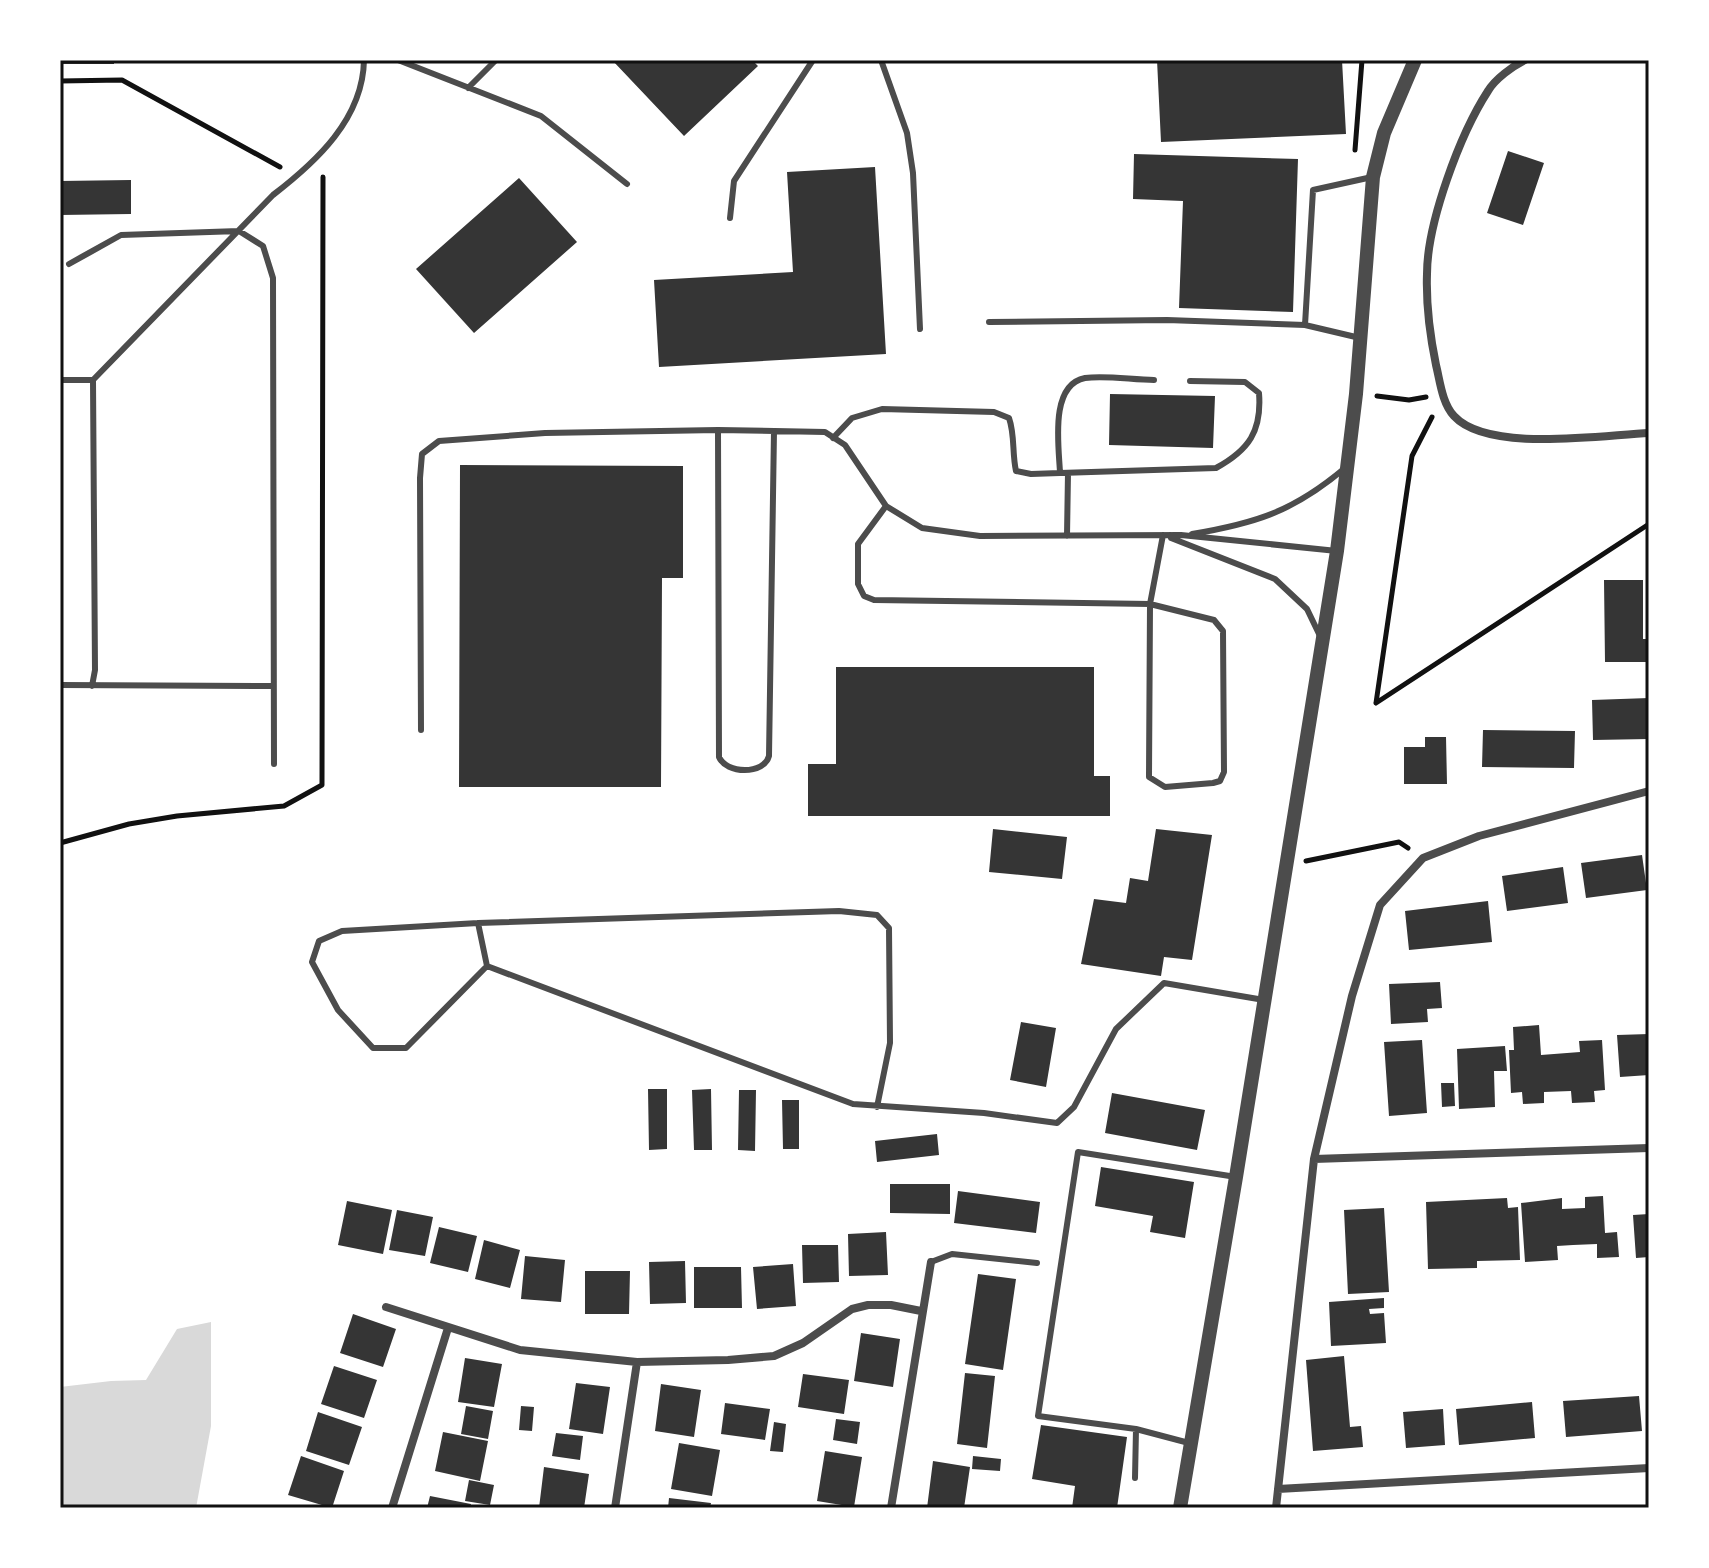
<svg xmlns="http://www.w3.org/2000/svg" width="1709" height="1568" font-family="'Exo 2',sans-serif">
<rect width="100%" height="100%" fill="#fff"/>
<path fill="#d9d9d9" d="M 211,1322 L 211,1426 L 196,1508 L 60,1508 L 60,1387 L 111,1381 L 146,1380 L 177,1329 Z"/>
<path fill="#353535" d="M 60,60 L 114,60 L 114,64 L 60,64 Z
M 612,60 L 752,60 L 758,66 L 684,136 Z
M 1157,60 L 1342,60 L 1346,134 L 1161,142 Z
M 1508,151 L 1544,163 L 1523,225 L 1487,213 Z
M 1134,154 L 1298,159 L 1293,312 L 1179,308 L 1183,201 L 1133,199 Z
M 875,167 L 886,354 L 659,367 L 654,280 L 793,272 L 787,172 Z
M 519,178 L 577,242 L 474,333 L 416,269 Z
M 131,180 L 131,214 L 60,215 L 60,181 Z
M 1110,394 L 1215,396 L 1213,448 L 1109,445 Z
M 460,465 L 683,466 L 683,578 L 662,578 L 661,787 L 459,787 Z
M 1604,580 L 1643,580 L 1643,639 L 1649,639 L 1649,662 L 1605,662 Z
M 836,667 L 1094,667 L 1094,776 L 1110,776 L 1110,816 L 808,816 L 808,764 L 836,764 Z
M 1649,698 L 1649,739 L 1593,740 L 1592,700 Z
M 1483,730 L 1575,731 L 1574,768 L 1482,767 Z
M 1425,737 L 1446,737 L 1447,784 L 1404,784 L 1404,747 L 1425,747 Z
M 993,829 L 1067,837 L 1062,879 L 989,872 Z
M 1156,829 L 1212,835 L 1192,960 L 1164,957 L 1161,976 L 1081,964 L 1094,899 L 1126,903 L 1130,878 L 1148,881 Z
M 1642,855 L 1647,890 L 1586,898 L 1581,863 Z
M 1563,867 L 1568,903 L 1507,911 L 1502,876 Z
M 1488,901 L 1492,942 L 1409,950 L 1405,911 Z
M 1440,982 L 1442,1008 L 1427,1009 L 1428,1022 L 1391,1024 L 1389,984 Z
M 1021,1022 L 1056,1028 L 1046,1087 L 1010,1080 Z
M 1539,1025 L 1541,1055 L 1580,1052 L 1579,1041 L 1602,1040 L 1605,1090 L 1594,1091 L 1595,1102 L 1572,1103 L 1571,1091 L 1544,1092 L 1544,1103 L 1523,1104 L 1522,1092 L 1511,1093 L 1509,1050 L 1514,1050 L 1513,1027 Z
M 1649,1034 L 1649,1075 L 1620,1077 L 1617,1035 Z
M 1422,1040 L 1427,1113 L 1389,1116 L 1384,1042 Z
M 1505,1046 L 1507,1071 L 1494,1071 L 1495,1107 L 1459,1109 L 1457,1049 Z
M 1441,1083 L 1454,1083 L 1455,1106 L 1442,1107 Z
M 648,1089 L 667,1089 L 667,1149 L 649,1150 Z
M 711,1089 L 712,1150 L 694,1150 L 692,1090 Z
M 739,1090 L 756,1090 L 755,1151 L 738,1150 Z
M 1112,1093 L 1205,1110 L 1197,1150 L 1105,1133 Z
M 782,1100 L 799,1100 L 799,1149 L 783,1149 Z
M 937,1134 L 939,1155 L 877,1162 L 875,1141 Z
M 1101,1167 L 1194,1182 L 1185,1238 L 1150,1232 L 1153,1216 L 1095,1206 Z
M 890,1184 L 950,1184 L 950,1214 L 890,1213 Z
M 958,1191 L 1040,1202 L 1036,1233 L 954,1223 Z
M 1603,1196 L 1605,1233 L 1617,1232 L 1619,1257 L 1597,1258 L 1597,1244 L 1573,1245 L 1557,1246 L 1558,1260 L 1525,1262 L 1521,1203 L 1562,1198 L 1562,1209 L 1585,1208 L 1585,1197 Z
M 1507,1198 L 1508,1208 L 1518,1207 L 1520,1260 L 1477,1261 L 1477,1268 L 1428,1269 L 1426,1202 Z
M 347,1201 L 392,1210 L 383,1254 L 338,1245 Z
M 1384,1208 L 1389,1292 L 1348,1294 L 1344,1210 Z
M 397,1210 L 433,1217 L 425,1256 L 389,1250 Z
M 1649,1214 L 1649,1257 L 1636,1258 L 1633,1215 Z
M 439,1227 L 477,1236 L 468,1272 L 430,1263 Z
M 886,1232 L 888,1275 L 849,1276 L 848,1234 Z
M 484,1240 L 520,1250 L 510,1288 L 475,1279 Z
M 802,1245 L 838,1245 L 839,1282 L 803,1283 Z
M 525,1256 L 565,1260 L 561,1302 L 521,1299 Z
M 685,1261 L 686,1303 L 650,1304 L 649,1262 Z
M 793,1264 L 796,1306 L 757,1309 L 753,1267 Z
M 694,1267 L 741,1267 L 742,1308 L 694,1308 Z
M 585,1271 L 630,1271 L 629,1314 L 585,1314 Z
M 978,1274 L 1016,1279 L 1003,1370 L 965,1364 Z
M 1384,1298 L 1384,1308 L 1369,1309 L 1370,1314 L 1384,1313 L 1386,1343 L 1331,1346 L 1329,1302 Z
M 353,1314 L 396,1329 L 383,1367 L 340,1353 Z
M 861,1333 L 900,1339 L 893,1387 L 854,1381 Z
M 1344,1356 L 1350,1427 L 1361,1426 L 1363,1447 L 1313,1451 L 1306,1360 Z
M 465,1358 L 502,1364 L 494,1407 L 458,1402 Z
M 334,1366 L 377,1380 L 364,1418 L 321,1404 Z
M 965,1373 L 995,1376 L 987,1448 L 957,1444 Z
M 803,1374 L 849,1380 L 844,1414 L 798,1407 Z
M 576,1383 L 610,1387 L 603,1434 L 569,1429 Z
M 661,1384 L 701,1390 L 694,1437 L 655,1431 Z
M 1639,1396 L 1642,1431 L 1566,1437 L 1563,1401 Z
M 1532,1402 L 1535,1438 L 1459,1445 L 1456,1409 Z
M 725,1403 L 770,1409 L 765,1440 L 721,1434 Z
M 466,1406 L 493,1411 L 488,1439 L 461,1434 Z
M 521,1406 L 534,1407 L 532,1431 L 519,1430 Z
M 1443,1409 L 1445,1445 L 1406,1448 L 1403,1412 Z
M 318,1412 L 362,1427 L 349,1465 L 306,1451 Z
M 836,1419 L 860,1422 L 857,1444 L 833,1440 Z
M 774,1422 L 786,1424 L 783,1452 L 770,1451 Z
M 1041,1425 L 1127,1437 L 1117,1508 L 1072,1508 L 1075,1486 L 1032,1479 Z
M 443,1432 L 488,1441 L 480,1481 L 435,1471 Z
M 556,1433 L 583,1436 L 580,1460 L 552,1456 Z
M 679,1443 L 720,1450 L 712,1496 L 671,1489 Z
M 825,1451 L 862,1457 L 854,1507 L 817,1501 Z
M 301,1456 L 344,1471 L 332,1508 L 288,1495 Z
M 973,1456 L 1001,1459 L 1000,1471 L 972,1469 Z
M 933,1461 L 970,1467 L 964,1508 L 927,1508 Z
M 544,1467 L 589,1474 L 584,1508 L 539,1508 Z
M 469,1480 L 494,1485 L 490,1505 L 465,1501 Z
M 430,1496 L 471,1504 L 470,1508 L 427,1508 Z
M 669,1498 L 711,1503 L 710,1508 L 668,1508 Z"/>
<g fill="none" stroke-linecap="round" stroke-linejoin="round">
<path stroke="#111" stroke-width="5" d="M 60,81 L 122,80 L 280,167
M 1355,150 L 1362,60
M 1377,396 L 1409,400 L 1426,397
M 1376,703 L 1649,524
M 1376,703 L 1412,456 L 1432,417
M 60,843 L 129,824 L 177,816 L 284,806 L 322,785 L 323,177
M 1306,861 L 1399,842 L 1408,848"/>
<path stroke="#4c4c4c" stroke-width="6" d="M 398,60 L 541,116 L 627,184
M 881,60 L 907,133 L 913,173 L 920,329
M 468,88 L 496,60
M 730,218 L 734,181 L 813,60
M 69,264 L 121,235 L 239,231 L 263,246 L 273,278 L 274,764
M 989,322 L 1167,320 L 1305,325
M 1360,338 L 1305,325 L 1313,190 L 1372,177
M 60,380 L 93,380
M 1154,380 C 1133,380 1106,375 1085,378 C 1049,385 1059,447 1060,473 L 1216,468 C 1249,450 1262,431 1259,393 L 1245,382 L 1190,381
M 718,430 L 719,757 C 726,774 764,775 769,756 L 774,431
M 833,438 L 852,418 L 882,409 L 994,412 L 1009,418 C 1015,435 1012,453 1016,471 L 1031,474 L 1060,473
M 886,506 L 858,544 L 858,584 L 864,596 L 874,600 L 1150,604 L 1214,620 L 1223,631 L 1224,772 L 1220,781 L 1213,783 L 1165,787 L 1149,777 L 1150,604 L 1163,535
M 1192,534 C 1257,523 1294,511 1345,468
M 1170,535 L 1171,538 L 1275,579 L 1307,609 L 1320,636
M 1067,536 L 1068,473
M 60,685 L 272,686
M 92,686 L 95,670 L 93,380 L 273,195 C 316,162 363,119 364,60
M 421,730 L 420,478 L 422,454 L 439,441 L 545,433 L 718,430 L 825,432 L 845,445 L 886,506 L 922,528 L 980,536 L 1181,535 L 1337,551
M 478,923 L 487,966
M 877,1107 L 890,1043 L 889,928 L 877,915 L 839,911 L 478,923 L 342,931 L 319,941 L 312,962 L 338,1010 L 373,1048 L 406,1048 L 487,966 L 853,1104 L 984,1113 L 1057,1123 L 1074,1107 L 1116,1029 L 1164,983 L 1264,1000
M 931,1262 L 952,1254 L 1037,1263
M 1189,1443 L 1136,1429 L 1038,1416 L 1078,1152 L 1236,1177
M 1135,1478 L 1136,1429"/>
<path stroke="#4c4c4c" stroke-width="8" d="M 1525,60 C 1513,66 1495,79 1488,91 C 1460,134 1427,223 1427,274 C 1426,303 1430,336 1436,365 C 1440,381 1442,403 1454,416 C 1488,453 1601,435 1649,433
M 1314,1159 L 1649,1148
M 386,1307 L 520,1350 L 637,1362 L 728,1360 L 774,1356 L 803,1343 L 852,1309 L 868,1305 L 891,1305 L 921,1311
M 1278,1489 L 1649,1468
M 392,1508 L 448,1328
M 615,1508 L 637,1362
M 891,1508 L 931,1262
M 1276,1508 L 1314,1159 L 1352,996 L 1380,905 L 1423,858 L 1479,836 L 1649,791"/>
<path stroke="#4c4c4c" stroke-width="14" d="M 1180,1508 L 1236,1177 L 1337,551 L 1356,394 L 1373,177 L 1384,133 L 1415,60"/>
</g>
<rect width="1709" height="1568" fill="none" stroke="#ffffff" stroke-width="124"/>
<rect x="62" y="62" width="1585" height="1444" fill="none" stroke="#111" stroke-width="3"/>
</svg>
